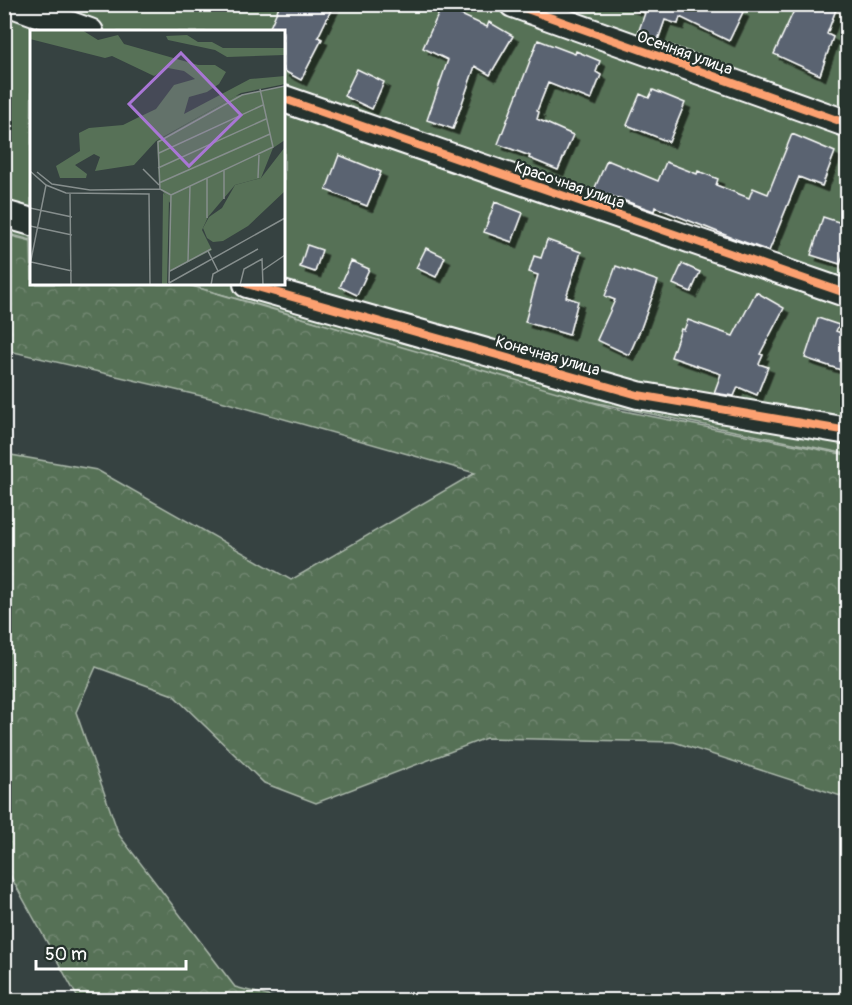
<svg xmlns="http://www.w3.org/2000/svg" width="852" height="1005" font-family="Pangolin,sans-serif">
<defs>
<pattern id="forest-crowns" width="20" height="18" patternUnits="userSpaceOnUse" patternTransform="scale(1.5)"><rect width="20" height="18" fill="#577157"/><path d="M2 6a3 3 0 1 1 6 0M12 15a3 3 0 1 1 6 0" fill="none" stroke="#708670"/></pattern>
<filter id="shadow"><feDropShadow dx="5.5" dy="5.5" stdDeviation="0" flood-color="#0009"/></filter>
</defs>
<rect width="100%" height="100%" fill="#364241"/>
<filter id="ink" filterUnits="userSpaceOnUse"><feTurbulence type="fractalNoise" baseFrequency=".0167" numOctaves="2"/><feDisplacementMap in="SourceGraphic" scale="12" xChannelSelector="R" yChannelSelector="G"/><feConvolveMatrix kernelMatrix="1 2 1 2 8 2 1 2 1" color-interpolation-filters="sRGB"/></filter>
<g filter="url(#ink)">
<path fill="#577157" stroke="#abb8ab" stroke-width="1.5" d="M 4,5 L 847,5 L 847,454 L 549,393 L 263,306 L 184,284 L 284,284 L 284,32 L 32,32 L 31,240 L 5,233 Z"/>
<path fill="url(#forest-crowns)" stroke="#abb8ab" stroke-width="1.5" d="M 4,234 L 31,241 L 32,284 L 185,284 L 619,410 L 847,455 L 847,798 L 674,742 L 486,738 L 316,803 L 264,783 L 173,695 L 96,667 L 76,712 L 119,835 L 235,987 L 283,1000 L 79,1000 L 5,866 L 5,454 L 97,470 L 291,580 L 475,473 L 210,398 L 5,350 Z"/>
<path fill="#5a6471" stroke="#fff" stroke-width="1.5" filter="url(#shadow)" d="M 280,4 L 334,4 L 318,37 L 322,39 L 301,80 L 284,71 L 284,32 L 268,32 Z
M 629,4 L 728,4 L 743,12 L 729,41 L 680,17 L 678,24 L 665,20 L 658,40 L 638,33 L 645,13 L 629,7 Z
M 797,4 L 838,4 L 827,34 L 833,37 L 820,75 L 774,54 Z
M 442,6 L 487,27 L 489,22 L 513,36 L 490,75 L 475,66 L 453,129 L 427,120 L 448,60 L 423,48 Z
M 538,40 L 575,54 L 576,51 L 600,61 L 596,72 L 601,75 L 591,100 L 548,83 L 537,111 L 539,112 L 537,119 L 573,135 L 558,170 L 529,158 L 530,156 L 498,144 Z
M 357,69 L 384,82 L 372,109 L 344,96 Z
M 653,90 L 685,103 L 669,142 L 627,125 L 640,94 L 649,98 Z
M 792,134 L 835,152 L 822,186 L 799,177 L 769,251 L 733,238 L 655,207 L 654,211 L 594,190 L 607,160 L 658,181 L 666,162 L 697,174 L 698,171 L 718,179 L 716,185 L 749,198 L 753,188 L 768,194 Z
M 339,155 L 381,172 L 367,206 L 326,190 Z
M 495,202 L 523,213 L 512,242 L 484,232 Z
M 823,217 L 848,225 L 848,241 L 840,264 L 811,255 Z
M 547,240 L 581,252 L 566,297 L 578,301 L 569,335 L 525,322 L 538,275 L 529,272 L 534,256 L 541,258 Z
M 307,245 L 322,250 L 315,272 L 300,267 Z
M 426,248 L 445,257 L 436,277 L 416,268 Z
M 351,261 L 369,269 L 357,295 L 340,287 Z
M 682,264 L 700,272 L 691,292 L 673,284 Z
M 616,266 L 658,281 L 641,328 L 629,355 L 597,340 L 615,300 L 605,296 Z
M 756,292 L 784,308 L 760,354 L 763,355 L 759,364 L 768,367 L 757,395 L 738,387 L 734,396 L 714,393 L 721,374 L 671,357 L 681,329 L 684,330 L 688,320 L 733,336 Z
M 818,318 L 839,325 L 836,331 L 847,335 L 842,349 L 847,351 L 841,370 L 805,358 Z"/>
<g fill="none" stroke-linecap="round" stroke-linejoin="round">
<g stroke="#fff" stroke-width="30">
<path id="minor" d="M 12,4 L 90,32
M 513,4 L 848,124
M 284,99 L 848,294
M 4,214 L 32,222
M 247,284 L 638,395 L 848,431"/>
</g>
<use href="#minor" stroke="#26332d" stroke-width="26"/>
<g stroke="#26332d" stroke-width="11">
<path id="cycleway" d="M 513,4 L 848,124
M 284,99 L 848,294
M 247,284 L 638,395 L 848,431"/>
</g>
<use href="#cycleway" stroke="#fca06f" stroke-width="8"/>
</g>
</g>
<g text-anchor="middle" stroke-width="4.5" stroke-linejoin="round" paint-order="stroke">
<g font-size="16" fill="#fff" stroke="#26332d">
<text transform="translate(685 52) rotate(20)" y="6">Осенняя улица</text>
<text transform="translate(570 184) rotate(19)" y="6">Красочная улица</text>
<text transform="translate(548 355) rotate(16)" y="6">Конечная улица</text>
</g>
</g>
<g transform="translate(30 30)">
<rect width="255" height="255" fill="#364241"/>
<path d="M 255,56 L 255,110 L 243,118 L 231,148 L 205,155 L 178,187 L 172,200 L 182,220 L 139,242 L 140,173 L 129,155 L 127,111 L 205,66 Z" fill="#577157"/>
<path d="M 0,0 L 52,0 L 68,10 L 88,5 L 94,14 L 168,35 L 185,35 L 196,42 L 189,54 L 177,62 L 159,67 L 154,84 L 220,49 L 255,46 L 255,54 L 211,63 L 126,111 L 104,135 L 65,141 L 70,127 L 64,124 L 45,135 L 57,144 L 56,148 L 30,148 L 26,136 L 50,121 L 49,103 L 59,98 L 93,95 L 107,88 L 126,79 L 144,55 L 165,49 L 154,41 L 138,38 L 124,46 L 82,26 L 75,28 L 0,9 ZM 157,5 L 168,12 L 182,12 L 193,18 L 255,18 L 255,25 L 197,27 L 185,20 L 138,10 L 136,6 ZM 255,117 L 255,161 L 218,196 L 193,211 L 183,212 L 177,208 L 173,198 L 179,187 L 192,178 L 205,155 L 231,148 ZM 133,163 L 139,168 L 137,255 L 132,255 Z" fill="#577157"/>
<path fill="none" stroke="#868e8d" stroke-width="1.5" d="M 129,123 L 233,75M 128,138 L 236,89M 113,139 L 129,155M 0,141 L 16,155 L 36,163 L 119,164 L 120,255M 7,142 L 22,154 L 60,160 L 130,159M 228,148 L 229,125M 129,153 L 240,104M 130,159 L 128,112 L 212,65 L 255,56M 130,159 L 141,165 L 139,253M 40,164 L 41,255M 141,165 L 243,117 L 230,59M 194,169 L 194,140M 0,178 L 42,187M 177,188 L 177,148M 0,196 L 42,205M 178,221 L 188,241M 158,231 L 160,156M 1,232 L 42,241M 0,235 L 16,155M 233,240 L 255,225M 140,241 L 181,219M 139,253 L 255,188M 181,255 L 183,244 L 228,219M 210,255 L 214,239 L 232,229 L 233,255"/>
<path fill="#a976d5" fill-opacity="0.15" stroke="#a976d5" stroke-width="3" d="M 151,23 L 211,85 L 159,136 L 99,74 Z"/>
<rect width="255" height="255" fill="none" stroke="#fff" stroke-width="3"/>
</g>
<rect width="852" height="1005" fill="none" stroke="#26332d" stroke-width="24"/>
<rect x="12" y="12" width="828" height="981" fill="none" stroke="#fff" stroke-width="2" filter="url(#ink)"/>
<path d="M36 960v9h150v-9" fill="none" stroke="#ffffff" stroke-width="3"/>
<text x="45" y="960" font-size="18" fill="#ffffff" stroke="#26332d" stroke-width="4.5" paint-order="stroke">50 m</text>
</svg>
